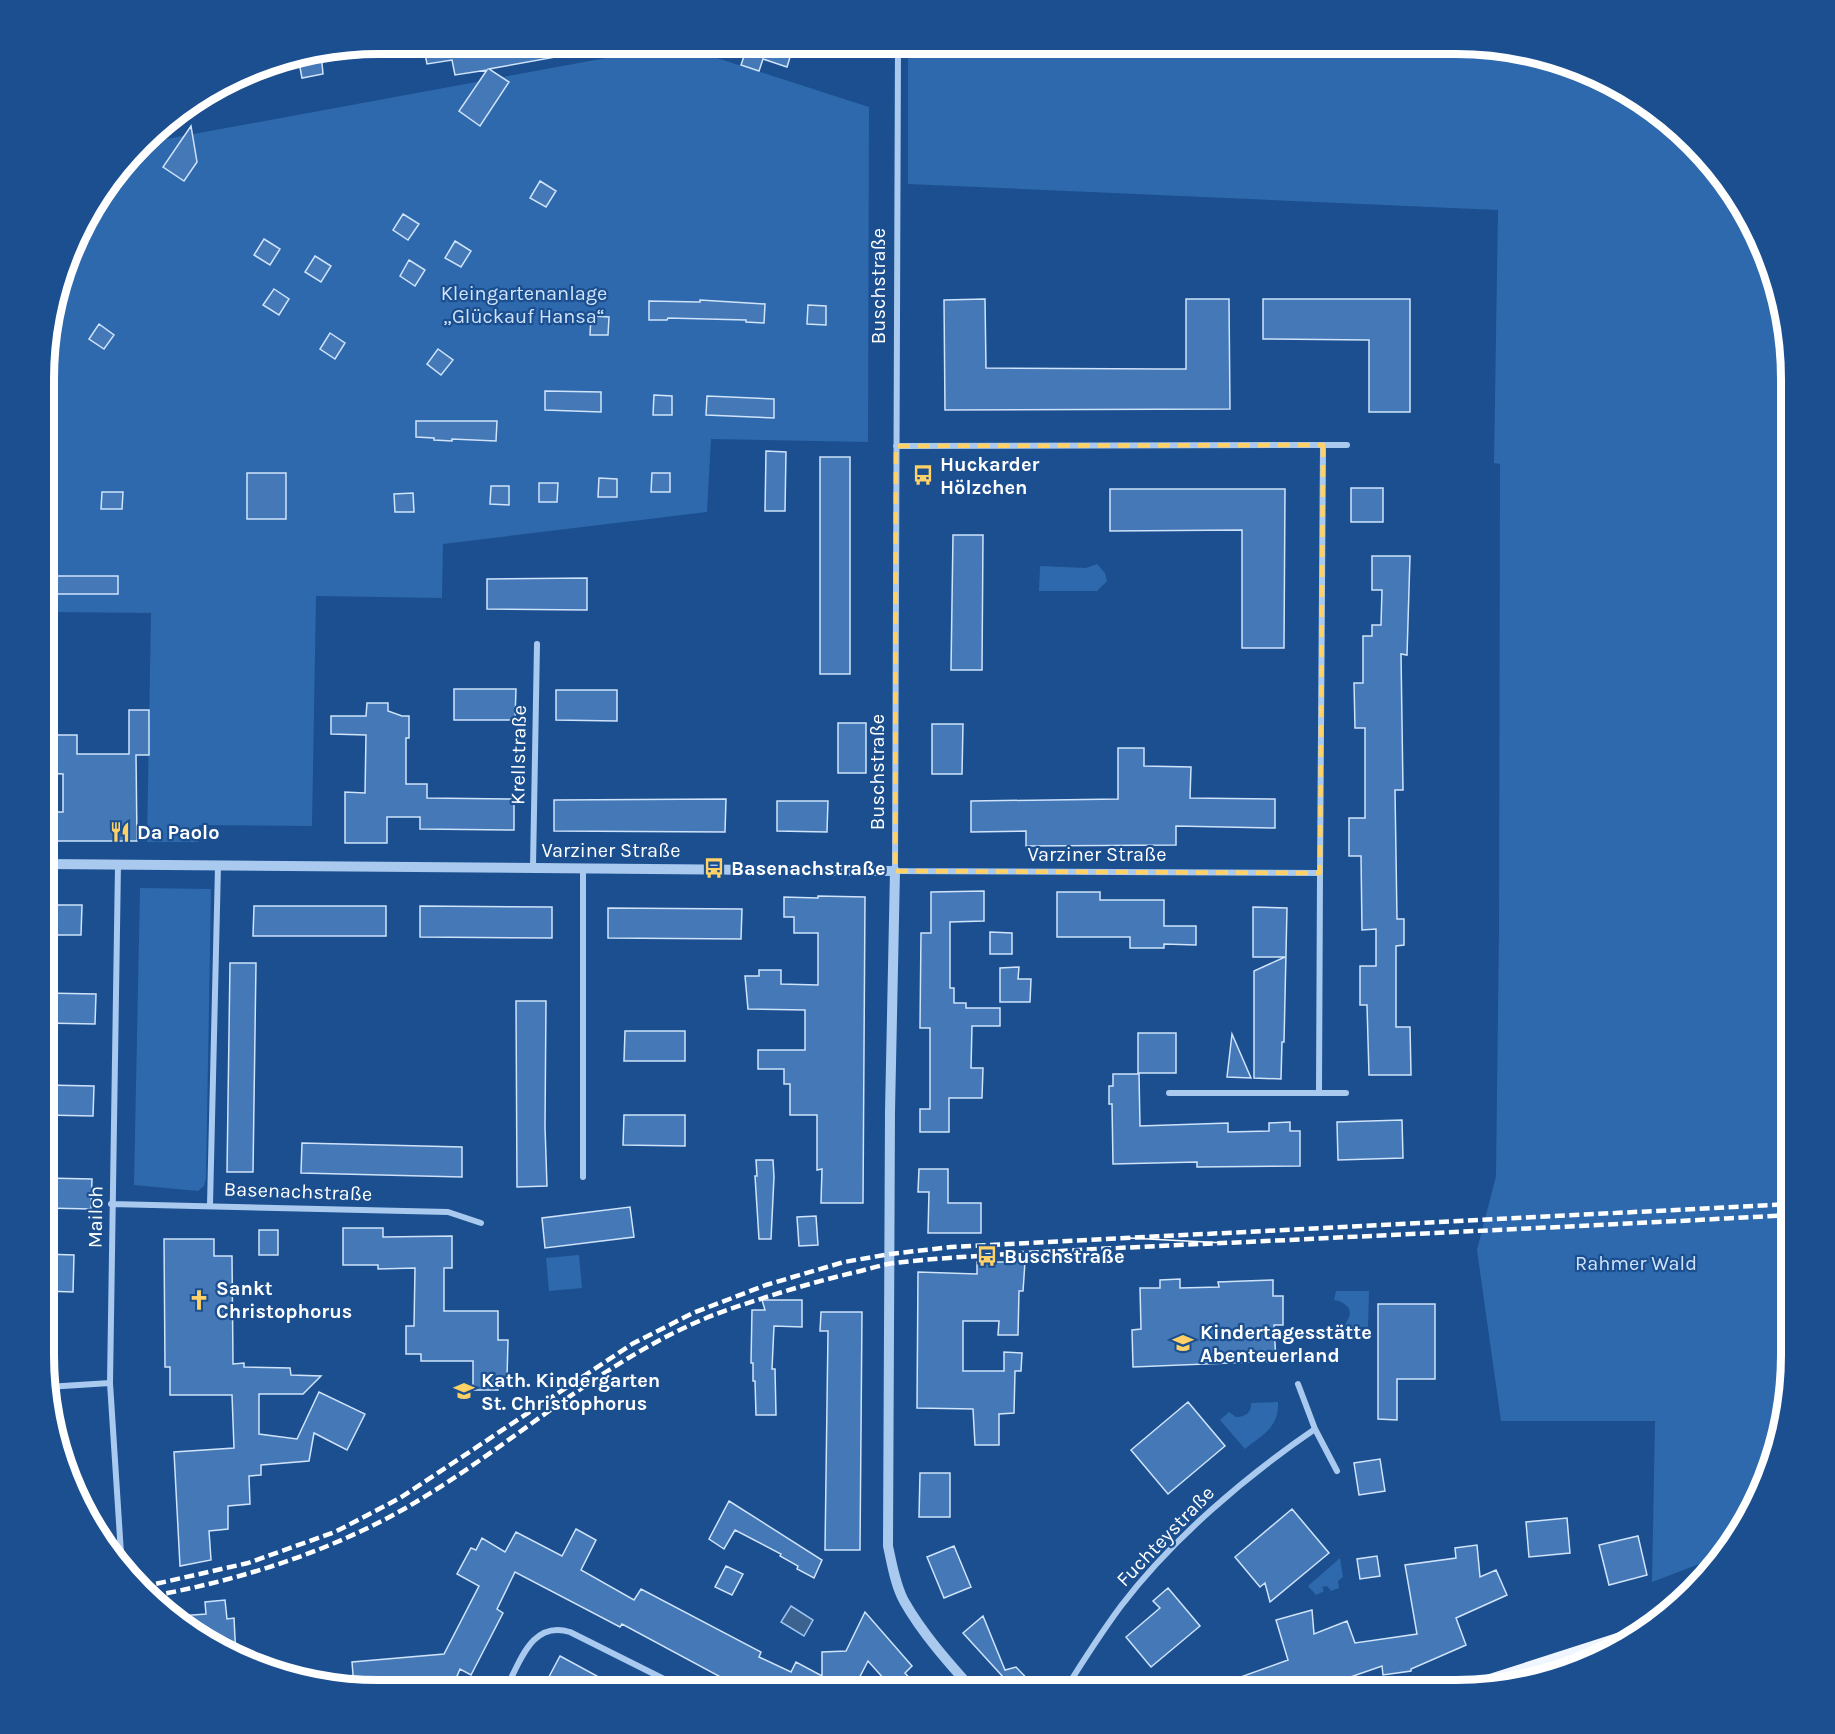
<svg xmlns="http://www.w3.org/2000/svg" width="1835" height="1734" font-family="Karla,sans-serif">
<rect width="100%" height="100%" fill="#1b4f8f"/>
<path fill="#2e69ad" d="M 908,44 L 1478,44 L 1605,78 L 1708,158 L 1766,250 L 1791,357 L 1791,1355 L 1780,1441 L 1757,1503 L 1715,1558 L 1652,1582 L 1655,1421 L 1501,1421 L 1477,1250 L 1496,1176 L 1499,931 L 1500,464 L 1494,463 L 1498,210 L 908,184 Z
M 644,51 L 714,57 L 869,107 L 868,442 L 711,439 L 707,512 L 443,544 L 442,598 L 316,596 L 312,826 L 199,825 L 198,842 L 147,842 L 151,613 L 46,612 L 46,335 L 88,212 L 145,143 Z
M 1097,564 L 1105,573 L 1107,581 L 1097,591 L 1039,591 L 1040,566 L 1086,568 Z
M 140,888 L 211,889 L 206,1179 L 204,1186 L 198,1191 L 134,1185 Z
M 579,1255 L 582,1288 L 549,1291 L 546,1258 Z
M 1336,1291 L 1369,1291 L 1368,1327 L 1345,1327 C 1345,1323 1348,1320 1349,1317 C 1353,1307 1342,1301 1334,1300 Z
M 1278,1402 C 1279,1428 1263,1434 1245,1449 L 1220,1420 L 1229,1412 L 1236,1417 C 1245,1417 1252,1412 1251,1403 Z
M 1340,1558 L 1343,1577 L 1338,1581 L 1339,1588 L 1331,1591 L 1327,1586 L 1322,1587 L 1324,1591 L 1316,1595 L 1308,1586 Z"/>
<path fill="#3c6290" stroke="#9cc4f0" stroke-width="1.5" d="M 791,1606 L 813,1620 L 804,1636 L 781,1622 Z"/>
<path fill="#4478b7" stroke="#cfe3fa" stroke-width="1.5" d="M 423,44 L 577,44 L 578,53 L 489,69 L 509,82 L 480,126 L 459,111 L 487,70 L 455,75 L 452,60 L 427,64 Z
M 728,44 L 794,44 L 787,67 L 763,59 L 759,71 L 741,65 L 745,53 L 727,48 Z
M 321,53 L 323,74 L 302,78 L 298,57 Z
M 191,126 L 197,162 L 184,181 L 163,167 Z
M 540,181 L 556,191 L 546,207 L 530,198 Z
M 403,214 L 419,224 L 408,240 L 393,230 Z
M 264,239 L 280,249 L 270,265 L 254,255 Z
M 455,241 L 471,251 L 461,267 L 445,258 Z
M 315,256 L 331,266 L 321,282 L 305,272 Z
M 409,260 L 425,270 L 415,286 L 400,276 Z
M 274,289 L 289,299 L 279,315 L 263,305 Z
M 985,299 L 986,368 L 1162,369 L 1186,369 L 1186,299 L 1229,299 L 1230,409 L 945,410 L 944,300 Z
M 1263,299 L 1410,299 L 1410,412 L 1369,412 L 1369,340 L 1263,339 Z
M 700,300 L 765,304 L 764,323 L 746,322 L 746,320 L 668,318 L 667,320 L 649,320 L 649,301 L 700,302 Z
M 808,305 L 826,306 L 826,325 L 807,324 Z
M 591,316 L 609,317 L 608,335 L 590,335 Z
M 99,324 L 114,335 L 104,349 L 89,339 Z
M 330,333 L 345,343 L 335,359 L 320,349 Z
M 438,349 L 453,360 L 441,375 L 427,364 Z
M 545,391 L 601,392 L 601,412 L 545,410 Z
M 654,395 L 672,396 L 672,415 L 653,415 Z
M 707,396 L 774,399 L 774,418 L 706,415 Z
M 416,421 L 497,421 L 496,441 L 452,439 L 452,441 L 434,440 L 434,438 L 416,437 Z
M 766,451 L 786,452 L 785,511 L 765,511 Z
M 820,457 L 850,457 L 850,674 L 820,674 Z
M 247,473 L 286,473 L 286,519 L 247,519 Z
M 652,473 L 670,473 L 670,492 L 651,492 Z
M 599,478 L 617,479 L 617,497 L 598,497 Z
M 539,483 L 558,483 L 557,502 L 539,502 Z
M 491,486 L 509,486 L 509,505 L 490,504 Z
M 1351,488 L 1383,488 L 1383,522 L 1351,522 Z
M 1110,489 L 1285,489 L 1284,648 L 1242,648 L 1242,530 L 1110,531 Z
M 102,492 L 123,492 L 122,509 L 101,509 Z
M 413,493 L 414,512 L 395,512 L 394,494 Z
M 953,535 L 983,535 L 982,670 L 951,670 Z
M 1372,556 L 1410,556 L 1407,655 L 1401,654 L 1403,790 L 1395,790 L 1397,919 L 1404,919 L 1404,945 L 1396,946 L 1396,1027 L 1410,1027 L 1411,1075 L 1369,1075 L 1367,1005 L 1360,1005 L 1360,966 L 1376,966 L 1376,929 L 1362,930 L 1361,856 L 1349,856 L 1349,818 L 1365,818 L 1365,728 L 1355,728 L 1354,683 L 1363,683 L 1363,636 L 1372,636 L 1372,625 L 1381,625 L 1382,590 L 1372,590 Z
M 46,576 L 118,576 L 118,594 L 47,594 Z
M 587,578 L 587,610 L 487,609 L 487,579 Z
M 454,689 L 516,689 L 515,720 L 454,720 Z
M 556,690 L 617,690 L 617,721 L 556,720 Z
M 367,703 L 388,703 L 388,711 L 402,716 L 409,716 L 409,738 L 406,738 L 406,784 L 427,784 L 427,798 L 514,799 L 514,830 L 420,829 L 420,817 L 387,817 L 387,843 L 345,843 L 345,792 L 365,793 L 366,735 L 331,734 L 331,716 L 366,716 Z
M 129,710 L 149,710 L 149,755 L 136,755 L 137,841 L 54,841 L 54,812 L 63,812 L 63,774 L 45,773 L 46,748 L 55,748 L 55,735 L 77,735 L 77,754 L 129,754 Z
M 838,723 L 866,723 L 866,773 L 838,773 Z
M 932,724 L 963,724 L 962,774 L 932,774 Z
M 1118,748 L 1144,748 L 1144,766 L 1191,767 L 1190,798 L 1275,799 L 1275,828 L 1176,826 L 1176,845 L 1026,846 L 1026,831 L 971,832 L 971,801 L 1118,799 Z
M 726,799 L 725,832 L 554,831 L 554,800 Z
M 777,801 L 828,801 L 827,832 L 777,831 Z
M 984,891 L 984,921 L 950,922 L 950,988 L 954,988 L 954,1003 L 966,1003 L 966,1008 L 1000,1008 L 1000,1026 L 972,1026 L 971,1068 L 983,1068 L 982,1098 L 949,1098 L 949,1132 L 920,1132 L 920,1109 L 930,1109 L 930,1028 L 920,1028 L 921,933 L 931,933 L 931,892 Z
M 1057,892 L 1100,892 L 1100,900 L 1164,900 L 1164,926 L 1196,926 L 1196,945 L 1164,944 L 1164,948 L 1130,948 L 1130,937 L 1057,937 Z
M 818,896 L 865,897 L 863,1203 L 821,1203 L 822,1169 L 817,1170 L 817,1115 L 790,1115 L 790,1084 L 784,1084 L 784,1069 L 758,1069 L 758,1050 L 805,1050 L 805,1010 L 748,1009 L 745,976 L 759,976 L 759,970 L 781,970 L 781,984 L 818,985 L 818,933 L 794,933 L 794,917 L 784,917 L 784,897 L 818,898 Z
M 45,905 L 82,905 L 81,935 L 45,935 Z
M 254,906 L 386,906 L 386,936 L 253,936 Z
M 420,906 L 552,907 L 552,938 L 420,937 Z
M 1253,907 L 1287,908 L 1284,1042 L 1282,1042 L 1281,1079 L 1254,1078 L 1254,971 L 1285,957 L 1253,957 Z
M 608,908 L 742,909 L 741,939 L 608,938 Z
M 990,932 L 1012,933 L 1012,954 L 990,954 Z
M 230,963 L 256,963 L 253,1172 L 227,1172 Z
M 1019,967 L 1018,979 L 1031,979 L 1030,1002 L 1000,1002 L 1000,968 Z
M 45,993 L 96,994 L 95,1024 L 45,1023 Z
M 516,1001 L 546,1001 L 545,1127 L 547,1186 L 517,1187 Z
M 625,1031 L 685,1031 L 685,1061 L 624,1061 Z
M 1138,1033 L 1176,1033 L 1176,1073 L 1138,1073 Z
M 1232,1034 L 1251,1078 L 1227,1077 Z
M 1113,1074 L 1139,1074 L 1140,1126 L 1228,1123 L 1228,1132 L 1269,1131 L 1269,1123 L 1290,1122 L 1290,1131 L 1300,1131 L 1300,1166 L 1197,1167 L 1197,1162 L 1113,1164 L 1112,1104 L 1109,1104 L 1109,1086 L 1113,1086 Z
M 45,1085 L 94,1086 L 93,1116 L 45,1115 Z
M 624,1115 L 685,1115 L 685,1146 L 623,1145 Z
M 1402,1120 L 1403,1158 L 1338,1160 L 1337,1122 Z
M 302,1143 L 462,1147 L 462,1177 L 301,1173 Z
M 756,1160 L 773,1160 L 774,1177 L 771,1239 L 759,1239 L 755,1176 L 757,1176 Z
M 919,1169 L 948,1169 L 948,1203 L 981,1203 L 981,1233 L 928,1233 L 929,1192 L 918,1192 Z
M 45,1178 L 92,1179 L 91,1209 L 45,1208 Z
M 630,1207 L 634,1237 L 545,1248 L 542,1218 Z
M 816,1216 L 818,1245 L 799,1246 L 797,1217 Z
M 343,1228 L 383,1228 L 383,1237 L 452,1236 L 452,1268 L 444,1268 L 444,1311 L 498,1311 L 498,1340 L 508,1340 L 507,1378 L 498,1378 L 498,1390 L 473,1390 L 473,1361 L 421,1361 L 421,1354 L 406,1354 L 406,1326 L 414,1326 L 415,1268 L 378,1269 L 378,1265 L 343,1265 Z
M 259,1230 L 278,1230 L 278,1255 L 259,1255 Z
M 164,1239 L 214,1239 L 214,1256 L 232,1256 L 233,1364 L 244,1363 L 244,1367 L 290,1368 L 291,1375 L 321,1376 L 303,1394 L 259,1394 L 259,1434 L 297,1439 L 319,1392 L 365,1414 L 347,1450 L 314,1433 L 309,1461 L 261,1465 L 261,1475 L 249,1476 L 250,1504 L 228,1506 L 228,1529 L 209,1531 L 211,1560 L 180,1566 L 174,1452 L 234,1448 L 232,1395 L 170,1395 L 170,1367 L 165,1367 Z
M 44,1254 L 74,1255 L 73,1292 L 44,1291 Z
M 977,1262 L 1025,1262 L 1023,1291 L 1019,1291 L 1018,1335 L 998,1335 L 999,1321 L 963,1321 L 963,1371 L 1004,1371 L 1004,1352 L 1022,1353 L 1021,1371 L 1015,1371 L 1014,1413 L 999,1414 L 999,1445 L 975,1445 L 973,1409 L 917,1408 L 918,1272 L 977,1274 Z
M 1180,1279 L 1180,1288 L 1219,1287 L 1218,1282 L 1273,1280 L 1273,1296 L 1283,1296 L 1283,1325 L 1274,1325 L 1276,1361 L 1133,1367 L 1132,1330 L 1141,1329 L 1140,1288 L 1160,1288 L 1160,1280 Z
M 762,1300 L 802,1300 L 802,1327 L 774,1326 L 772,1369 L 775,1369 L 776,1415 L 756,1415 L 755,1381 L 753,1381 L 753,1363 L 751,1363 L 752,1310 L 765,1310 Z
M 1378,1304 L 1435,1304 L 1435,1379 L 1397,1379 L 1397,1420 L 1378,1419 Z
M 821,1312 L 862,1312 L 860,1550 L 825,1550 L 828,1331 L 820,1331 Z
M 1188,1402 L 1225,1446 L 1168,1494 L 1131,1450 Z
M 1380,1459 L 1385,1491 L 1359,1495 L 1354,1463 Z
M 920,1473 L 950,1473 L 950,1517 L 919,1517 Z
M 729,1501 L 822,1560 L 814,1578 L 797,1569 L 798,1566 L 780,1556 L 781,1554 L 735,1530 L 724,1549 L 709,1539 Z
M 1292,1509 L 1329,1553 L 1270,1602 L 1265,1583 L 1260,1587 L 1235,1557 Z
M 1567,1518 L 1570,1553 L 1529,1557 L 1526,1522 Z
M 576,1529 L 596,1540 L 581,1570 L 634,1600 L 641,1589 L 761,1652 L 759,1657 L 791,1672 L 796,1662 L 822,1676 L 822,1652 L 846,1651 L 865,1612 L 912,1666 L 905,1673 L 920,1690 L 894,1690 L 868,1661 L 853,1690 L 726,1690 L 730,1682 L 622,1624 L 620,1627 L 515,1572 L 497,1609 L 503,1613 L 471,1675 L 460,1669 L 455,1681 L 424,1683 L 424,1689 L 379,1690 L 354,1687 L 352,1662 L 444,1654 L 479,1586 L 457,1574 L 471,1548 L 476,1550 L 482,1538 L 505,1552 L 516,1532 L 562,1556 Z
M 1638,1536 L 1647,1575 L 1609,1585 L 1599,1545 Z
M 1477,1545 L 1480,1577 L 1496,1570 L 1507,1595 L 1456,1618 L 1466,1645 L 1411,1669 L 1411,1671 L 1383,1675 L 1382,1666 L 1313,1690 L 1210,1690 L 1210,1688 L 1288,1660 L 1276,1620 L 1312,1610 L 1314,1634 L 1347,1621 L 1355,1643 L 1417,1634 L 1405,1565 L 1456,1558 L 1455,1548 Z
M 954,1546 L 971,1587 L 944,1598 L 927,1557 Z
M 1377,1556 L 1380,1576 L 1360,1579 L 1357,1559 Z
M 726,1566 L 743,1574 L 732,1595 L 715,1587 Z
M 1168,1588 L 1200,1626 L 1151,1667 L 1126,1637 L 1160,1608 L 1153,1601 Z
M 225,1600 L 227,1619 L 234,1618 L 236,1658 L 178,1616 L 206,1614 L 205,1602 Z
M 983,1616 L 1005,1670 L 1016,1667 L 1038,1690 L 1015,1690 L 963,1633 Z
M 560,1656 L 597,1676 L 590,1690 L 542,1690 Z"/>
<g fill="none" stroke-linecap="round" stroke-linejoin="round">
<path stroke="#a9c9ee" stroke-width="6" d="M 898,44 C 895,319 896,595 895,871 L 1320,873 L 1319,1093 L 1169,1093
M 1323,445 L 1347,445
M 896,446 L 1323,445 L 1320,873
M 118,865 L 110,1383 L 122,1569
M 533,867 L 537,644
M 1319,1093 L 1346,1093
M 583,1177 L 583,868
M 111,1204 L 448,1212 L 481,1223
M 210,1205 L 218,866
M 1298,1384 L 1315,1429
M 47,1387 L 110,1383
M 505,1690 C 520,1663 531,1620 570,1632 L 686,1690
M 1065,1690 C 1083,1661 1101,1633 1121,1606 C 1172,1539 1246,1476 1315,1429 L 1337,1471"/>
<path stroke="#a9c9ee" stroke-width="10" d="M 45,864 L 895,871 L 890,1112 L 888,1546 C 892,1564 895,1584 904,1601 C 922,1633 948,1662 973,1690"/>
<path stroke="#f0f6ff" stroke-width="15" d="M 1464,1690 L 1629,1637"/>
<path stroke="#fff" stroke-width="1.5" d="M 1129,1238 L 1225,1243"/>
<path stroke="#fff" stroke-width="4.5" stroke-dasharray="10 4.5" stroke-linecap="butt" d="M 142,1587 L 248,1563 L 335,1532 L 400,1498 L 632,1344 L 693,1313 L 766,1285 L 844,1262 L 890,1254 L 951,1247 L 1791,1204
M 152,1596 C 240,1580 326,1553 404,1509 C 514,1446 607,1353 727,1310 C 768,1296 810,1283 852,1273 C 866,1270 880,1265 894,1263 C 936,1258 980,1256 1023,1253 C 1098,1249 1173,1245 1247,1242 C 1429,1233 1610,1225 1791,1215"/>
</g>
<path fill="none" stroke="#ffd166" stroke-width="4.5" stroke-dasharray="12 8" stroke-linejoin="round" d="M 1323,445 L 1320,873 L 895,871 L 896,446 Z"/>
<defs>
<g id="bus-bare" transform="scale(1.62)"><path d="M-5-6H5V4H4V6H2V4H-2V6H-4V4H-5ZM-3.5-4V0h7V-4ZM-3.5 1.2v1.5H-2V1.2ZM2 1.2v1.5H3.5V1.2Z" fill="#ffd166" stroke="#1b4f8f" stroke-width="2.5" paint-order="stroke"/></g>
<g id="restaurant-bare" transform="scale(1.62)"><path d="M-5-6h1v4h1v-4h1v4h1v-4h1v5L-1.5 .5V6h-2V.5L-5-1ZM5-6V6H3V1.5H1.5Q1.5-4 5-6Z" fill="#ffd166" stroke="#1b4f8f" stroke-width="2.5" paint-order="stroke"/></g>
<g id="church-bare" transform="scale(1.62)"><path d="M-1.2-6h2.4v3.5h3.3v2.4h-3.3V6h-2.4V-.1h-3.3v-2.4h3.3Z" fill="#ffd166" stroke="#1b4f8f" stroke-width="2.5" paint-order="stroke"/></g>
<g id="school-bare" transform="scale(1.62)"><path d="M0-5L7-2L0 1L-7-2ZM-4 1L0 2.5L4 1V4Q0 6-4 4Z" fill="#ffd166" stroke="#1b4f8f" stroke-width="2.5" paint-order="stroke"/></g>
</defs>
<g fill-rule="evenodd">
<use href="#bus-bare" x="923" y="475"/>
<use href="#restaurant-bare" x="120" y="832"/>
<use href="#bus-bare" x="714" y="868"/>
<use href="#bus-bare" x="987" y="1256"/>
<use href="#church-bare" x="199" y="1300"/>
<use href="#school-bare" x="1183" y="1343"/>
<use href="#school-bare" x="464" y="1391"/>
</g>
<g text-anchor="middle" stroke-width="4.5" stroke-linejoin="round" paint-order="stroke">
<g font-size="20" fill="#fff" stroke="#1b4f8f">
<text transform="translate(878 286) rotate(-90)" y="7">Buschstraße</text>
<text transform="translate(518 755) rotate(-89)" y="7">Krellstraße</text>
<text transform="translate(877 772) rotate(-90)" y="7">Buschstraße</text>
<text x="611" y="857">Varziner Straße</text>
<text x="1097" y="861">Varziner Straße</text>
<text transform="translate(298 1191) rotate(2)" y="7">Basenachstraße</text>
<text transform="translate(95 1217) rotate(-89)" y="7">Mailoh</text>
<text transform="translate(1165 1536) rotate(-46)" y="7">Fuchteystraße</text>
</g>
<g font-size="20" fill="#cfe3fa" stroke="#1b4f8f">
<text x="524" y="300">Kleingartenanlage<tspan x="524" dy="23">„Glückauf Hansa“</tspan></text>
<text x="1636" y="1270">Rahmer Wald</text>
</g>
<g font-size="20" font-weight="bold" fill="#fff" stroke="#1b4f8f" text-anchor="start">
<text x="940" y="471">Huckarder<tspan x="940" dy="23">Hölzchen</tspan></text>
<text x="137" y="839">Da Paolo</text>
<text x="731" y="875">Basenachstraße</text>
<text x="1004" y="1263">Buschstraße</text>
<text x="216" y="1295">Sankt<tspan x="216" dy="23">Christophorus</tspan></text>
<text x="1200" y="1339">Kindertagesstätte<tspan x="1200" dy="23">Abenteuerland</tspan></text>
<text x="481" y="1387">Kath. Kindergarten<tspan x="481" dy="23">St. Christophorus</tspan></text>
</g>
</g>
<path d="M0 0H1835V1734H0ZM379 54H1456A325 325 0 0 1 1781 379V1355A325 325 0 0 1 1456 1680H379A325 325 0 0 1 54 1355V379A325 325 0 0 1 379 54Z" fill="#1b4f8f" fill-rule="evenodd"/>
<path fill="none" stroke="#fff" stroke-width="8" d="M379 54H1456A325 325 0 0 1 1781 379V1355A325 325 0 0 1 1456 1680H379A325 325 0 0 1 54 1355V379A325 325 0 0 1 379 54Z"/>
</svg>
